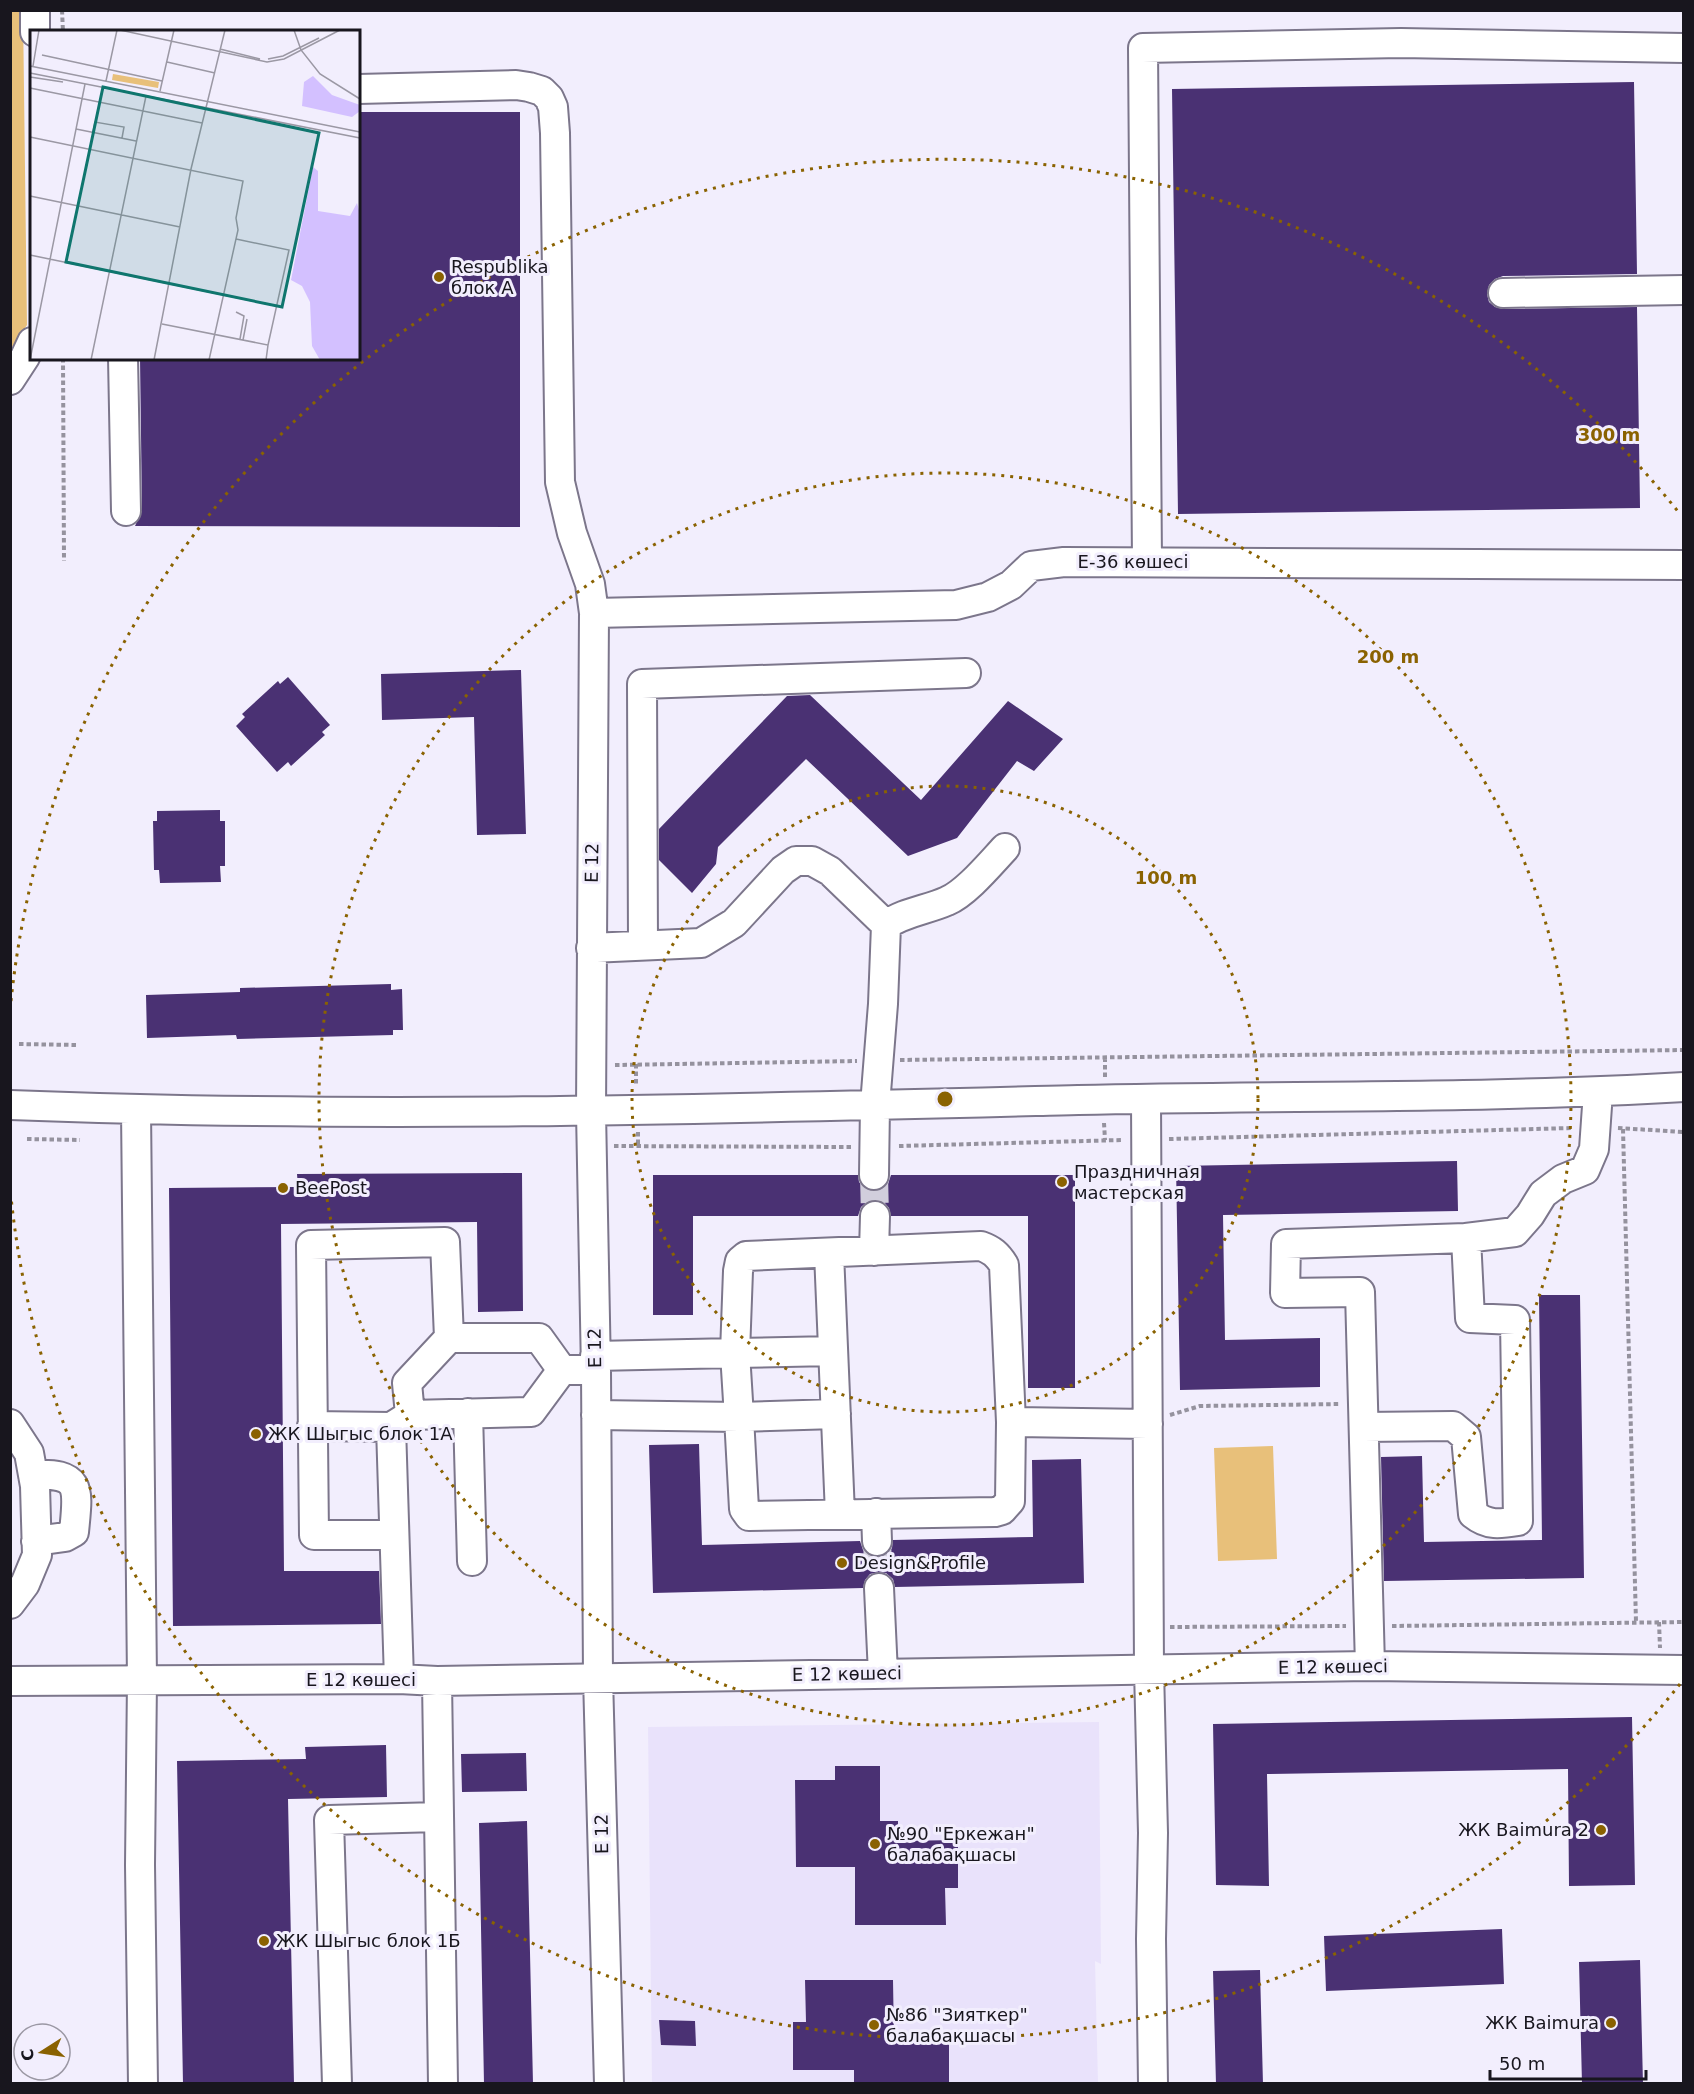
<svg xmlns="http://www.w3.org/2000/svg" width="1694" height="2094" font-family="'DejaVu Sans',sans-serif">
<rect width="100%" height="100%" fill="#f2eefd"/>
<path fill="#e9e2fb" d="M 1099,1722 L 1101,1964 L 1095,1961 L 1098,2083 L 652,2083 L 648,1727 Z"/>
<path fill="#e8c07a" d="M 10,11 L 23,11 L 27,325 L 12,347 Z
M 1273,1446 L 1277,1559 L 1218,1561 L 1214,1448 Z"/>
<path fill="#4a3173" d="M 1634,82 L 1637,274 L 1503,276 L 1495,279 L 1489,285 L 1487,294 L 1489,302 L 1495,307 L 1503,309 L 1637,307 L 1640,508 L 1178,514 L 1172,89 Z
M 358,112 L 520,112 L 520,527 L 135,526 L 142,511 L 140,358 L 358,358 Z
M 521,670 L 526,834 L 477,835 L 474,717 L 382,720 L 381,674 Z
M 288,677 L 330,725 L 322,732 L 325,735 L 291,766 L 288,762 L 277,772 L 236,726 L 245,717 L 242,714 L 278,681 L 280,684 Z
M 810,695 L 921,800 L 1008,701 L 1063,739 L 1034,771 L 1017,761 L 957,838 L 908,856 L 806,759 L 718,847 L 716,864 L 692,893 L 659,860 L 659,829 L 787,696 Z
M 220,810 L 220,821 L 225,821 L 225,866 L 220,866 L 221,882 L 160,883 L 159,870 L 154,870 L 153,821 L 157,821 L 157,811 Z
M 391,984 L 391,990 L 402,989 L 403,1030 L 393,1030 L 393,1035 L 237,1039 L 236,1035 L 147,1038 L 146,995 L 240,992 L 240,988 Z
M 1457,1161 L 1458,1211 L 1223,1215 L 1225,1340 L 1320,1338 L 1320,1387 L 1180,1390 L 1176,1166 Z
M 522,1173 L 523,1311 L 478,1312 L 477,1222 L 281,1224 L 284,1571 L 379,1571 L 381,1624 L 173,1626 L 169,1188 L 298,1187 L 297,1174 Z
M 653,1175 L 858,1175 L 859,1182 L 865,1189 L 874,1191 L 882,1190 L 888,1184 L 891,1175 L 1075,1175 L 1075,1388 L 1028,1388 L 1028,1216 L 891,1216 L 889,1208 L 884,1202 L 875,1200 L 868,1201 L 861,1207 L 858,1216 L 693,1216 L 693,1315 L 653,1315 Z
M 1539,1295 L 1580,1295 L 1584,1578 L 1384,1581 L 1381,1457 L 1422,1456 L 1424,1542 L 1542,1540 Z
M 699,1444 L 702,1545 L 860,1541 L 863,1550 L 870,1556 L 877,1557 L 886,1555 L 892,1548 L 893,1540 L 1033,1537 L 1032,1460 L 1081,1459 L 1084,1583 L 895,1587 L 893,1579 L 886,1573 L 879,1572 L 870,1574 L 865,1580 L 863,1588 L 653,1593 L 649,1445 Z
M 1632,1717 L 1635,1885 L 1569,1886 L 1568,1769 L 1267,1774 L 1269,1886 L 1216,1885 L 1213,1724 Z
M 386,1745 L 387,1797 L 288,1799 L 294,2084 L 183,2084 L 177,1761 L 306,1759 L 305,1747 Z
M 526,1753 L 527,1791 L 462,1792 L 461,1754 Z
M 835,1766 L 880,1766 L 880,1821 L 898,1821 L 898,1841 L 958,1840 L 958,1888 L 945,1888 L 946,1925 L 855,1925 L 855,1867 L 796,1867 L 795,1780 L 835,1780 Z
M 527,1821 L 533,2084 L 484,2084 L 479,1823 Z
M 1502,1929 L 1504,1984 L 1326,1991 L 1324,1936 Z
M 1640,1960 L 1643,2084 L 1582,2084 L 1579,1962 Z
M 1260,1970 L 1263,2084 L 1216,2084 L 1213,1971 Z
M 805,1980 L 893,1980 L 894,2040 L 949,2040 L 949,2084 L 854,2084 L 854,2070 L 793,2070 L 793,2022 L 806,2022 Z
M 659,2020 L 695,2021 L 696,2046 L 661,2045 Z"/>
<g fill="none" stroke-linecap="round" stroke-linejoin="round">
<path stroke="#d1cedc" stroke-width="28" stroke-dasharray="28 14" stroke-linecap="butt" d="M 874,1175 L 875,1216
M 877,1541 L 879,1588"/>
<g stroke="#7c768b" stroke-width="32">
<path id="minor" d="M 35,10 L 35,32
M 358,89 L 516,85 L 529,87 L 542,91 L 549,98 L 553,107 L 555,133 L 560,482 L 572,533 L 590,584 L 594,613 L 591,1112 L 596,1371 L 598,1677 L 609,2084
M 1503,293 L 1684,290
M 123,358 L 126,511
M 10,380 L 25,357 L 32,342
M 1147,562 L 1143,48 L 1401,43 L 1684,48
M 594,613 L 956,605 L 988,597 L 1011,585 L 1031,566 L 1064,562 L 1684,565
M 643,945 L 642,684 L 966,673
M 591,948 L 701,943 L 734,923 L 783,870 L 796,861 L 812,861 L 830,871 L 886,925
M 1146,1100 L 1149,1669 L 1153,1833 L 1151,1939 L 1153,2084
M 10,1105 C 366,1119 722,1109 1078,1100 C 1280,1095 1482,1099 1684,1087
M 136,1110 L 142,1680 L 140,1865 L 143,2084
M 874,1175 L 875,1105 L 883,1004 L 886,925 C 904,912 927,910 947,901 C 966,893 990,864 1005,848
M 1466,1238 L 1515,1232 L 1530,1215 L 1543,1194 L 1563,1179 L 1585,1170 L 1594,1149 L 1598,1092
M 874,1251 L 875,1216
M 829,1253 L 840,1514
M 449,1338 L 539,1338 L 562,1370 L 580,1370
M 833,1351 L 735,1353 L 739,1417 L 836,1414
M 595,1356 L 735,1353 L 738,1271 L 740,1261 L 746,1256 L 981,1246 C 992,1250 997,1254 1004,1265 L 1011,1422 L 1010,1501 L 1002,1510 L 995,1512 L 749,1516 L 744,1509 L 739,1417 L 596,1415
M 468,1413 L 472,1561
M 410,1415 L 531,1412 L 562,1370
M 1011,1422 L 1148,1424
M 10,1424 L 29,1453 L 35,1486 L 37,1555 L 25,1584 L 10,1604
M 312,1426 L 391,1427
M 1364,1427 L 1453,1426 L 1466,1437 L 1473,1514 C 1488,1526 1500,1524 1518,1521 L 1515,1320 L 1470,1318 L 1466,1238 L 1286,1244 L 1285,1293 L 1360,1292 L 1370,1666
M 33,1475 C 83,1472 78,1490 74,1532 L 65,1537 L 36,1541
M 876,1513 L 877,1541
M 393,1535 L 314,1535 L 311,1245 L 445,1242 L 449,1338 L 407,1383 L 410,1415 L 391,1427 L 399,1679
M 879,1588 L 883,1674
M 10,1681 L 399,1679 L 437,1681 L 1370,1666 L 1684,1670
M 437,1681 L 443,2084
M 337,2084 L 329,1820 L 438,1817"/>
</g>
<path stroke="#95929e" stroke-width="4" stroke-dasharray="4.5 3" stroke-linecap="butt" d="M 62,10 L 63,32
M 63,358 L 64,561
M 19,1044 L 77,1045
M 900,1060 L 1684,1050
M 636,1064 L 636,1086
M 615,1065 L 857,1061
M 1105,1077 L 1105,1056
M 1104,1123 L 1105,1140
M 1618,1128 L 1684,1132
M 1623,1129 L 1636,1622
M 638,1132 L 638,1146
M 27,1139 L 80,1140
M 1169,1139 L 1572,1128
M 614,1146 L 852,1147
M 899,1146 L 1122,1140
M 1170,1415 L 1200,1406 L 1341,1404
M 1659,1622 L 1660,1648
M 1392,1626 L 1684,1622
M 1170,1627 L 1346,1626"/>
<use href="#minor" stroke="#fff" stroke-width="28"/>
</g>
<g fill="none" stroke="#8a6201" stroke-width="3" stroke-dasharray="3 6">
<circle cx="945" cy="1099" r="313"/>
<circle cx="945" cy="1099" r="626"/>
<path d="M1680 1684A939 939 0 0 1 11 1197M11 1001A939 939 0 0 1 1680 514"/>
</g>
<g fill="#8a6201" stroke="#f2eefd" stroke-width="2">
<circle cx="439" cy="277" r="6"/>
<circle cx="1062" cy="1182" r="6"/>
<circle cx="283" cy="1188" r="6"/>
<circle cx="256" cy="1434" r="6"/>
<circle cx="842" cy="1563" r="6"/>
<circle cx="1601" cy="1830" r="6"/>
<circle cx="875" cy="1844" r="6"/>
<circle cx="264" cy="1941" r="6"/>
<circle cx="1611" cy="2023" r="6"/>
<circle cx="874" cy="2025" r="6"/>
</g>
<g text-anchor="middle" stroke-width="6" stroke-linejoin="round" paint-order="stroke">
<g font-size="18" fill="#18161e" stroke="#f2eefd" text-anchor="start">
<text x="451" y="273">Respublika<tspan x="451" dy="21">блок А</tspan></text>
<text x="1074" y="1178">Праздничная<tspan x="1074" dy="21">мастерская</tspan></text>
<text x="295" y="1194">BeePost</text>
<text x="268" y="1440">ЖК Шыгыс блок 1А</text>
<text x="854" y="1569">Design&amp;Profile</text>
<text x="1589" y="1836" text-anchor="end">ЖК Baimura 2</text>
<text x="887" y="1840">№90 "Еркежан"<tspan x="887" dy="21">балабақшасы</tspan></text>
<text x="276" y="1947">ЖК Шыгыс блок 1Б</text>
<text x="886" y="2021">№86 "Зияткер"<tspan x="886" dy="21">балабақшасы</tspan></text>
<text x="1599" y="2029" text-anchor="end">ЖК Baimura</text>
</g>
<g font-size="18" fill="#18161e" stroke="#f2eefd">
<text x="1133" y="568">Е-36 көшесі</text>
<text transform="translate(592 863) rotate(-89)" y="6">E 12</text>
<text transform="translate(595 1348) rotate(-91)" y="6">E 12</text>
<text transform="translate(1333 1667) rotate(-1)" y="6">Е 12 көшесі</text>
<text transform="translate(847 1674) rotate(-1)" y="6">Е 12 көшесі</text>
<text x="361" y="1686">Е 12 көшесі</text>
<text transform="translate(602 1834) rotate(-91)" y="6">E 12</text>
</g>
</g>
<g transform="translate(30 30)">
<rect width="330" height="330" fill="#f2eefd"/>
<path d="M 83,44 L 129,52 L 128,58 L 82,50 Z" fill="#e8c07a"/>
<path d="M 283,46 L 302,65 L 330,75 L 330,81 L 322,87 L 272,76 L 274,52 ZM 283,137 L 288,141 L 288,181 L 320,186 L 327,173 L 330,184 L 330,330 L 290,330 L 282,316 L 280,272 L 272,256 L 261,250 Z" fill="#d3c0ff"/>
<path fill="none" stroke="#9b98a4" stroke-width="1.5" d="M 90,0 L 237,32 L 254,29 L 310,0M 264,0 L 271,20 L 290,44 L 330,69M 190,19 L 230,29M 12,25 L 132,51M 238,29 L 253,26 L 289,8M 137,32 L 185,43M 0,36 L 330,102M 3,36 L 9,0M 0,43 L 330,108M 0,47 L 33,52M 76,51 L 87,0M 0,58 L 172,93M 130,61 L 144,0M 46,99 L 106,111M 63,102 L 65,92 L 94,97 L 92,108M 0,107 L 213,151 L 206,188 L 208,200 L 179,330M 0,166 L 150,197M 206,209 L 259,220 L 238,315M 0,225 L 247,276M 206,282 L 214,286 L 210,309M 132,294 L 238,315 L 236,330M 213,310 L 217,289M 0,330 L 55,54M 61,330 L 116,66M 124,330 L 161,139 L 195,0"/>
<path fill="#0f766e" fill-opacity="0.15" stroke="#0f766e" stroke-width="3" d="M 73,57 L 289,103 L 252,277 L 36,232 Z"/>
<rect width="330" height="330" fill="none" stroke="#18161e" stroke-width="3"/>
</g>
<circle cx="945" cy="1099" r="9" fill="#8a6201" stroke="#f2eefd" stroke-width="3"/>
<g font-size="18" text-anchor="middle" font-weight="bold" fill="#8a6201" stroke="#f2eefd" stroke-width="6" stroke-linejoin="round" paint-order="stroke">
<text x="1609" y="441">300 m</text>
<text x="1388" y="663">200 m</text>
<text x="1166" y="884">100 m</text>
</g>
<rect width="1694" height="2094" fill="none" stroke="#18161e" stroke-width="24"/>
<g transform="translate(42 2052) rotate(258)"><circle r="28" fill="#f2eefd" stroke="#9b98a4" stroke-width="1.5"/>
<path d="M0-4.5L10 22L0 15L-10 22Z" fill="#8a6201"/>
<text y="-9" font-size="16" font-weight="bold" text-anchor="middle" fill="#18161e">С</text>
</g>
<path d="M1490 2070v9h156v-9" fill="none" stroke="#18161e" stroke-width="3"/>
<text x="1499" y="2070" font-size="18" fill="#18161e" stroke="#f2eefd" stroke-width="4.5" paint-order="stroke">50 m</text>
</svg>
